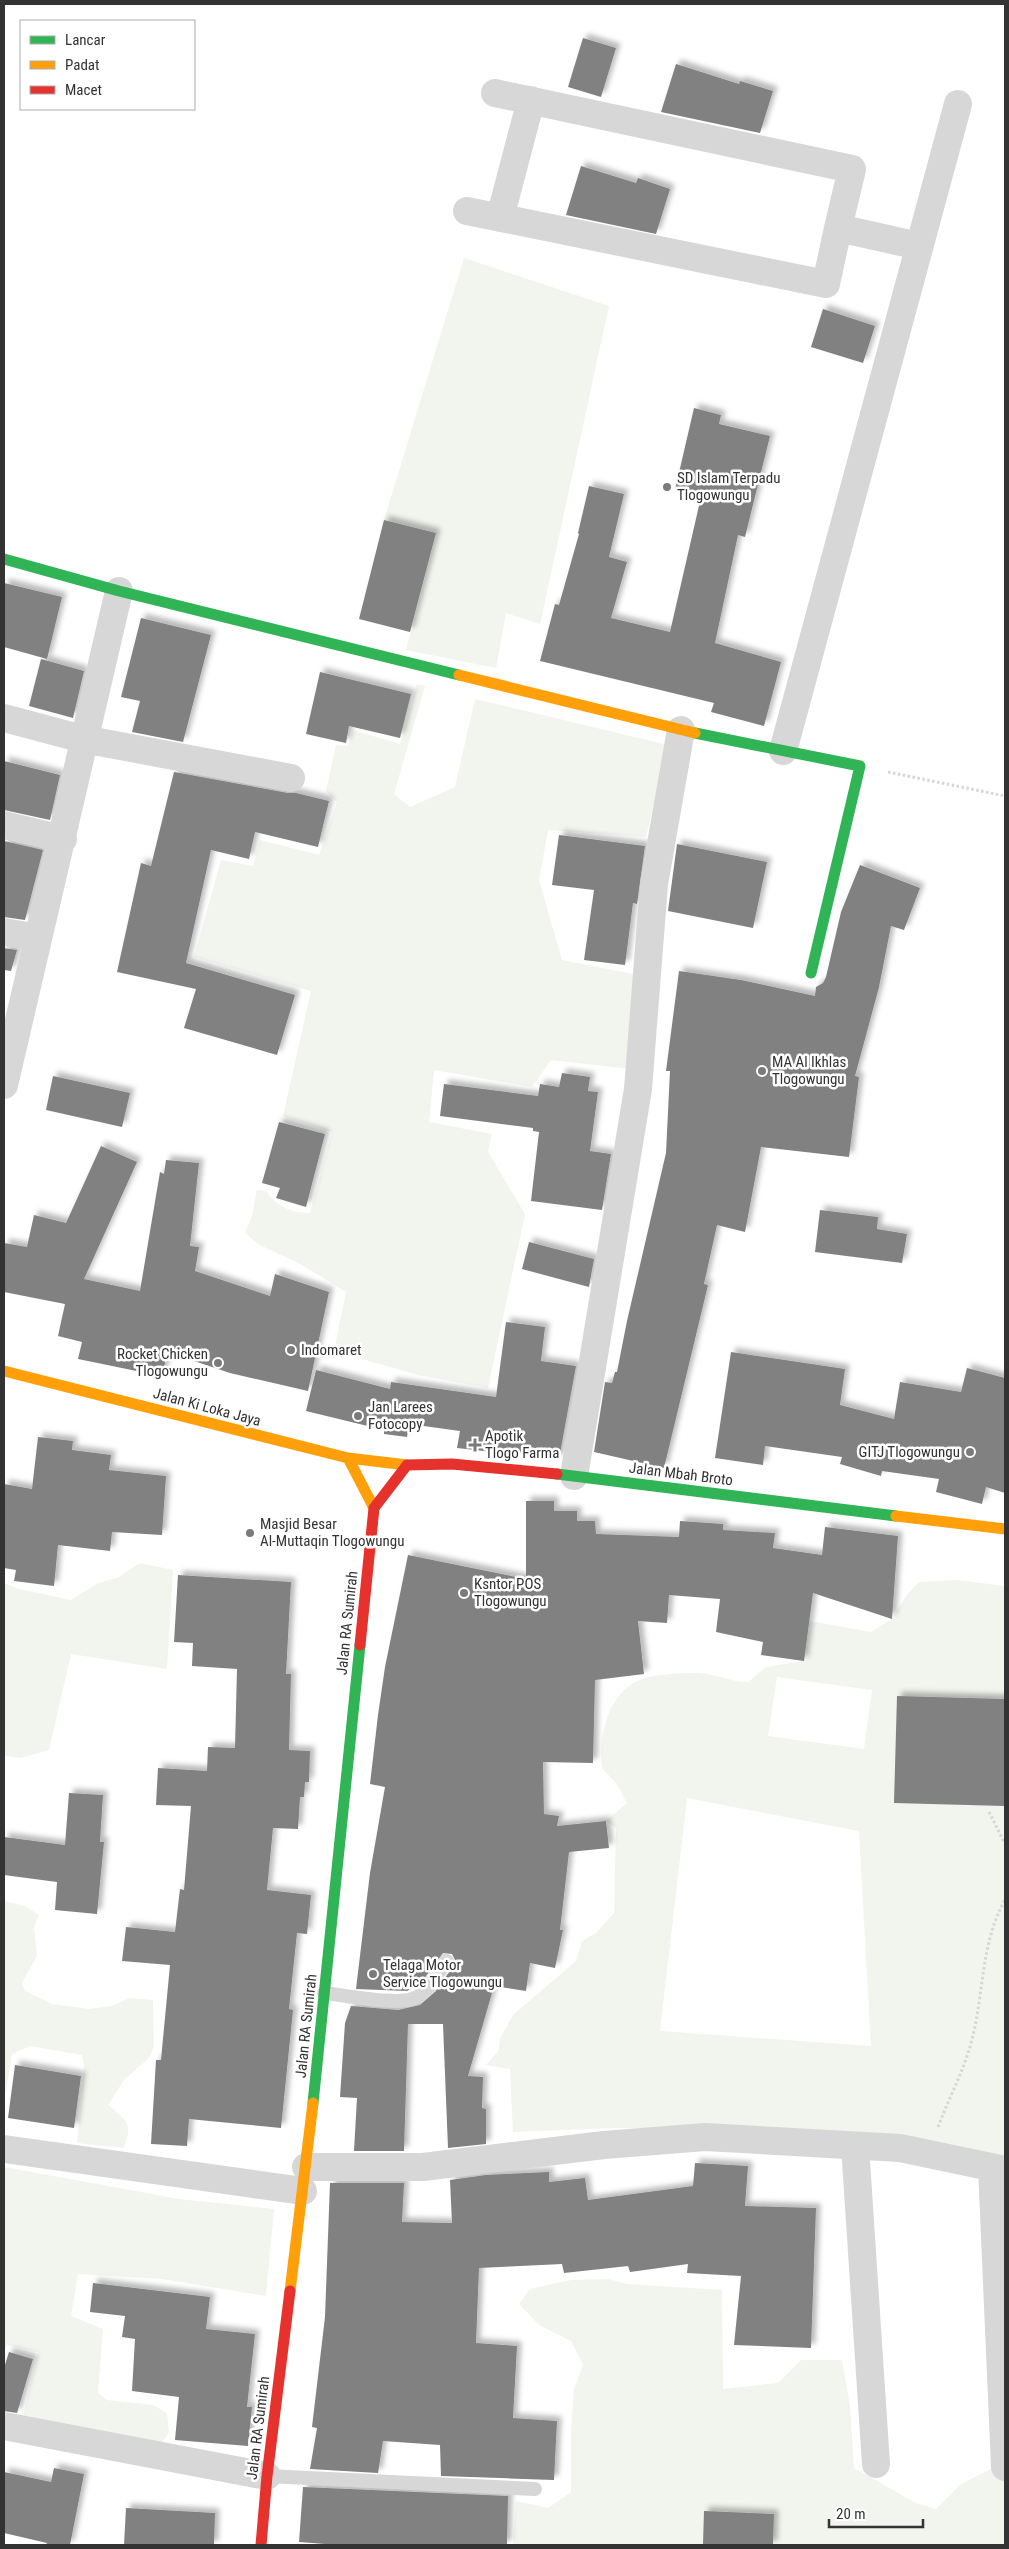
<svg xmlns="http://www.w3.org/2000/svg" width="1009" height="2549" font-family="'Roboto Condensed',sans-serif">
<defs>
<filter id="shadow"><feDropShadow dx="4.5" dy="-4.5" stdDeviation="2.5" flood-color="#0004"/></filter>
</defs>
<rect width="100%" height="100%" fill="#fff"/>
<path fill="#f1f5ed" fill-rule="evenodd" d="M 464,258 L 609,306 L 540,624 L 506,613 L 496,668 L 406,650 L 436,534 L 384,520 Z
M 417,684 L 425,686 L 394,794 L 410,807 L 455,787 L 475,699 L 668,745 L 646,837 L 548,830 L 539,880 L 562,960 L 638,975 L 631,1069 L 551,1060 L 532,1087 L 434,1070 L 429,1122 L 492,1134 L 488,1152 L 525,1214 L 488,1388 L 418,1375 L 334,1351 L 346,1292 L 302,1265 L 258,1244 L 245,1233 L 252,1216 L 257,1190 L 266,1191 C 276,1206 291,1213 310,1213 L 332,1132 L 283,1116 L 311,991 L 194,957 L 221,860 L 253,866 L 260,840 L 319,855 L 337,802 L 326,791 L 336,745 L 348,746 L 353,730 L 400,744 Z
M 140,1563 L 173,1570 L 167,1669 L 71,1654 L 49,1750 L 20,1758 L 4,1756 L 4,1583 L 19,1589 L 71,1600 L 98,1583 L 117,1578 Z
M 957,1580 L 1005,1586 L 1005,2156 L 707,2128 L 616,2128 L 513,2132 L 510,2069 L 486,2065 L 499,2050 L 500,2039 L 513,2015 L 576,1961 L 582,1941 L 596,1933 L 614,1913 L 616,1828 L 606,1821 L 627,1803 L 617,1784 L 602,1768 C 598,1736 608,1689 645,1678 C 659,1674 680,1673 695,1673 C 713,1672 730,1682 748,1682 L 766,1667 L 803,1661 L 809,1621 L 871,1632 L 892,1619 L 906,1596 L 919,1582 ZM 777,1677 L 872,1690 L 864,1749 L 768,1736 ZM 687,1798 L 859,1831 L 871,2046 L 660,2031 Z
M 4,1901 L 25,1906 L 39,1915 L 34,1927 L 37,1956 L 22,1983 L 25,1991 L 52,2004 L 89,2009 L 111,2006 L 130,1998 L 153,2000 L 154,2046 L 150,2057 L 124,2080 L 108,2105 C 127,2121 133,2122 124,2148 L 77,2143 L 84,2065 L 82,2055 L 30,2046 L 12,2054 L 4,2101 Z
M 4,2167 L 179,2199 L 274,2209 L 266,2296 L 162,2279 L 78,2274 L 71,2316 L 103,2329 L 98,2393 L 107,2400 L 153,2405 L 167,2413 L 169,2433 L 159,2446 L 22,2420 L 38,2352 L 7,2345 L 4,2354 Z
M 608,2279 L 627,2284 L 722,2290 L 723,2389 L 778,2383 L 801,2360 L 842,2360 L 850,2407 L 854,2468 L 916,2503 L 936,2509 L 961,2484 L 1005,2462 L 1005,2545 L 513,2545 L 516,2501 L 548,2508 L 571,2492 L 571,2430 L 574,2389 L 583,2365 L 571,2341 L 539,2325 L 519,2304 L 530,2289 L 571,2280 Z"/>
<path fill="#818181" filter="url(#shadow)" d="M 583,38 L 616,48 L 601,97 L 568,87 Z
M 676,64 L 739,84 L 740,81 L 773,91 L 760,133 L 661,112 Z
M 581,166 L 636,183 L 638,178 L 670,189 L 656,234 L 566,215 Z
M 823,309 L 875,326 L 863,363 L 811,347 Z
M 694,408 L 721,415 L 719,424 L 770,436 L 745,537 L 738,535 L 715,643 L 781,662 L 764,726 L 711,712 L 714,703 L 540,661 L 555,604 L 559,605 L 579,534 L 578,533 L 589,486 L 624,494 L 609,557 L 627,562 L 611,618 L 670,632 L 701,497 L 675,490 Z
M 384,520 L 436,533 L 410,632 L 359,619 Z
M 4,583 L 62,597 L 47,659 L 4,647 Z
M 141,618 L 211,635 L 183,742 L 132,732 L 140,701 L 121,697 Z
M 41,659 L 84,671 L 73,718 L 29,706 Z
M 320,672 L 411,694 L 400,738 L 349,726 L 346,743 L 306,734 Z
M 4,761 L 60,775 L 50,820 L 4,810 Z
M 174,772 L 288,793 L 296,793 L 329,801 L 318,847 L 255,832 L 249,859 L 211,850 L 186,963 L 295,995 L 277,1055 L 184,1028 L 196,989 L 117,972 L 141,863 L 151,866 Z
M 559,835 L 645,846 L 637,904 L 633,903 L 625,965 L 584,960 L 594,890 L 552,885 Z
M 4,841 L 43,850 L 25,920 L 4,917 Z
M 677,844 L 767,862 L 753,928 L 668,911 Z
M 860,865 L 920,888 L 904,930 L 891,926 L 879,987 L 855,1076 L 859,1077 L 849,1157 L 761,1147 L 745,1232 L 717,1225 L 704,1284 L 708,1285 L 664,1468 L 594,1452 L 605,1382 L 612,1383 L 615,1372 L 617,1372 L 627,1321 L 666,1153 L 670,1071 L 666,1071 L 679,971 L 741,980 L 815,996 L 816,987 L 823,983 L 826,977 L 841,912 Z
M 4,948 L 17,950 L 11,971 L 4,970 Z
M 562,1073 L 590,1077 L 588,1091 L 598,1092 L 590,1151 L 611,1154 L 602,1210 L 531,1201 L 539,1132 L 533,1131 L 533,1128 L 440,1116 L 444,1084 L 538,1096 L 540,1084 L 559,1087 Z
M 53,1076 L 130,1093 L 122,1127 L 46,1110 Z
M 279,1122 L 325,1134 L 306,1207 L 276,1198 L 280,1188 L 262,1183 Z
M 101,1146 L 137,1162 L 84,1279 L 140,1291 L 160,1172 L 164,1174 L 166,1160 L 199,1163 L 190,1246 L 199,1247 L 195,1271 L 270,1296 L 275,1274 L 329,1292 L 308,1391 L 230,1373 L 167,1352 L 163,1373 L 157,1372 L 156,1375 L 78,1359 L 82,1342 L 58,1336 L 65,1304 L 4,1292 L 4,1243 L 27,1247 L 34,1215 L 66,1223 Z
M 820,1210 L 878,1217 L 877,1229 L 907,1234 L 902,1263 L 815,1252 Z
M 529,1242 L 594,1259 L 589,1287 L 522,1269 Z
M 506,1322 L 545,1327 L 541,1361 L 576,1366 L 559,1459 L 493,1448 L 492,1452 L 457,1448 L 460,1431 L 409,1424 L 407,1437 L 384,1434 L 384,1430 L 306,1411 L 316,1370 L 390,1389 L 391,1382 L 496,1397 Z
M 731,1352 L 845,1369 L 840,1405 L 894,1419 L 900,1382 L 961,1392 L 967,1368 L 1005,1378 L 1005,1493 L 986,1487 L 982,1504 L 936,1492 L 939,1479 L 882,1471 L 881,1476 L 840,1464 L 842,1457 L 765,1446 L 763,1465 L 715,1458 Z
M 38,1437 L 73,1441 L 72,1450 L 111,1455 L 109,1470 L 166,1476 L 162,1535 L 112,1532 L 110,1551 L 58,1545 L 54,1586 L 14,1581 L 16,1570 L 4,1568 L 4,1484 L 32,1489 Z
M 526,1501 L 554,1501 L 554,1511 L 577,1511 L 577,1521 L 595,1521 L 596,1534 L 679,1537 L 680,1521 L 723,1524 L 723,1530 L 775,1533 L 773,1548 L 822,1555 L 825,1527 L 898,1536 L 892,1619 L 813,1593 L 804,1661 L 761,1655 L 763,1642 L 716,1632 L 720,1599 L 669,1595 L 667,1623 L 638,1621 L 644,1674 L 595,1680 L 593,1763 L 543,1762 L 544,1814 L 559,1816 L 557,1826 L 606,1821 L 609,1848 L 569,1852 L 560,1930 L 563,1930 L 555,1968 L 530,1963 L 526,1991 L 494,1986 L 468,2076 L 483,2077 L 482,2108 L 486,2109 L 486,2144 L 448,2148 L 443,2024 L 408,2024 L 404,2151 L 354,2151 L 357,2098 L 340,2097 L 345,2023 L 351,2006 L 398,2010 L 420,2005 L 436,1991 L 456,1962 L 452,1954 L 443,1953 L 420,1984 L 407,1991 L 356,1989 L 370,1873 L 385,1787 L 370,1784 L 378,1715 L 385,1667 L 408,1555 L 526,1579 Z
M 178,1575 L 291,1582 L 286,1674 L 291,1674 L 289,1750 L 310,1751 L 309,1782 L 305,1782 L 304,1797 L 300,1797 L 298,1829 L 273,1828 L 267,1890 L 311,1895 L 307,1934 L 297,1933 L 289,2009 L 293,2010 L 281,2128 L 189,2119 L 187,2146 L 151,2144 L 156,2060 L 161,2060 L 170,1965 L 122,1961 L 126,1927 L 175,1932 L 180,1889 L 184,1890 L 191,1806 L 156,1805 L 158,1768 L 207,1771 L 208,1747 L 235,1748 L 237,1669 L 192,1666 L 193,1643 L 174,1642 Z
M 897,1696 L 1005,1699 L 1005,1806 L 894,1803 Z
M 69,1793 L 103,1795 L 100,1842 L 104,1842 L 97,1914 L 55,1910 L 57,1882 L 4,1875 L 4,1837 L 65,1845 Z
M 15,2065 L 81,2076 L 74,2128 L 8,2118 Z
M 695,2163 L 748,2166 L 745,2206 L 816,2208 L 811,2348 L 734,2345 L 741,2276 L 687,2273 L 688,2264 L 630,2272 L 628,2266 L 564,2273 L 562,2264 L 479,2268 L 476,2343 L 517,2346 L 513,2418 L 557,2421 L 554,2480 L 441,2476 L 440,2445 L 383,2441 L 378,2473 L 310,2469 L 317,2428 L 312,2427 L 325,2317 L 330,2183 L 404,2183 L 402,2222 L 452,2223 L 450,2180 L 486,2175 L 549,2172 L 549,2182 L 585,2178 L 588,2200 L 693,2186 Z
M 93,2283 L 210,2297 L 206,2329 L 255,2334 L 247,2407 L 252,2407 L 248,2446 L 175,2440 L 179,2397 L 132,2391 L 135,2339 L 122,2337 L 125,2316 L 90,2312 Z
M 9,2352 L 33,2359 L 17,2413 L 4,2411 L 4,2368 Z
M 54,2468 L 84,2474 L 70,2545 L 46,2545 L 47,2543 L 4,2533 L 4,2472 L 51,2482 Z
M 303,2487 L 508,2496 L 507,2545 L 338,2545 L 299,2542 Z
M 126,2508 L 215,2513 L 214,2545 L 124,2545 Z
M 704,2511 L 774,2514 L 773,2545 L 703,2544 Z"/>
<g fill="none" stroke-linecap="round" stroke-linejoin="round">
<path stroke="#d6d6d6" stroke-width="3" stroke-dasharray="2.5 2.5" stroke-linecap="butt" d="M 888,772 L 1005,796
M 989,1812 L 1005,1844
M 938,2127 C 947,2103 959,2080 967,2056 C 985,2006 978,1947 1005,1900"/>
<path stroke="#d7d7d7" stroke-width="14" d="M 324,1993 C 345,1995 400,2007 417,1997 C 430,1989 438,1972 447,1961
M 267,2476 L 535,2489"/>
<path stroke="#d7d7d7" stroke-width="28" d="M 495,93 L 852,169 L 838,228
M 467,211 L 826,284 L 838,228 L 919,246
M 500,218 L 531,100
M 4,718 L 83,739 L 291,778
M 783,751 L 958,104
M 4,825 L 63,839
M 4,932 L 38,938
M 4,1085 L 119,591
M 574,1476 L 638,1089 L 654,884 L 681,730
M 855,2146 L 876,2464
M 4,2149 L 303,2191
M 306,2167 L 423,2167 L 604,2145 L 705,2137 L 900,2148 L 1005,2170
M 992,2168 L 1005,2467
M 4,2426 L 267,2476"/>
<path stroke="#30b455" stroke-width="11" d="M 4,559 L 119,591 L 459,675
M 695,733 L 860,766 L 811,973
M 557,1474 L 896,1516
M 313,2103 L 360,1645"/>
<path stroke="#ff9f0a" stroke-width="11" d="M 459,675 L 695,733
M 4,1371 L 348,1458 L 374,1508
M 348,1458 L 407,1465
M 896,1516 L 1005,1529
M 290,2291 L 313,2103"/>
<path stroke="#e5322d" stroke-width="11" d="M 374,1508 L 407,1465 L 452,1464 L 557,1474
M 360,1645 L 374,1508
M 261,2545 L 267,2476 L 290,2291"/>
</g>
<g fill="#7a7a7a" stroke="#fff" stroke-width="2">
<circle cx="667" cy="487" r="5"/>
<circle cx="762" cy="1071" r="5"/>
<circle cx="291" cy="1350" r="5"/>
<circle cx="218" cy="1363" r="5"/>
<circle cx="358" cy="1416" r="5"/>
<path d="M472.5 1437.5h5v5h5v5h-5v5h-5v-5h-5v-5h5z"/>
<circle cx="970" cy="1452" r="5"/>
<circle cx="250" cy="1533" r="5"/>
<circle cx="464" cy="1593" r="5"/>
<circle cx="373" cy="1974" r="5"/>
</g>
<g text-anchor="middle" stroke-width="5" stroke-linejoin="round" paint-order="stroke">
<g font-size="15" fill="#333" stroke="#fff" text-anchor="start">
<text x="677" y="483">SD Islam Terpadu<tspan x="677" dy="17">Tlogowungu</tspan></text>
<text x="772" y="1067">MA Al Ikhlas<tspan x="772" dy="17">Tlogowungu</tspan></text>
<text x="301" y="1355">Indomaret</text>
<text x="208" y="1359" text-anchor="end">Rocket Chicken<tspan x="208" dy="17">Tlogowungu</tspan></text>
<text x="368" y="1412">Jan Larees<tspan x="368" dy="17">Fotocopy</tspan></text>
<text x="485" y="1441">Apotik<tspan x="485" dy="17">Tlogo Farma</tspan></text>
<text x="960" y="1457" text-anchor="end">GITJ Tlogowungu</text>
<text x="260" y="1529">Masjid Besar<tspan x="260" dy="17">Al-Muttaqin Tlogowungu</tspan></text>
<text x="474" y="1589">Ksntor POS<tspan x="474" dy="17">Tlogowungu</tspan></text>
<text x="383" y="1970">Telaga Motor<tspan x="383" dy="17">Service Tlogowungu</tspan></text>
</g>
<g font-size="15" fill="#333" stroke="#fff">
<text transform="translate(207 1407) rotate(15)" y="5">Jalan Ki Loka Jaya</text>
<text transform="translate(681 1474) rotate(7)" y="5">Jalan Mbah Broto</text>
<text transform="translate(347 1623) rotate(-84)" y="5">Jalan RA Sumirah</text>
<text transform="translate(306 2026) rotate(-84)" y="5">Jalan RA Sumirah</text>
<text transform="translate(258 2428) rotate(-83)" y="5">Jalan RA Sumirah</text>
</g>
</g>
<rect width="1009" height="2549" fill="none" stroke="#333333" stroke-width="10"/>
<rect x="20" y="20" width="175" height="90" fill="#ffffff" stroke="#adadad"/>
<rect x="30" y="36" width="25" height="8" fill="#30b455" stroke="#adadad"/>
<text x="65" y="45" font-size="15" fill="#333333">Lancar</text>
<rect x="30" y="61" width="25" height="8" fill="#ff9f0a" stroke="#adadad"/>
<text x="65" y="70" font-size="15" fill="#333333">Padat</text>
<rect x="30" y="86" width="25" height="8" fill="#e5322d" stroke="#adadad"/>
<text x="65" y="95" font-size="15" fill="#333333">Macet</text>
<path d="M829 2519v8h94v-8" fill="none" stroke="#333333" stroke-width="2.5"/>
<text x="836" y="2519" font-size="15" fill="#333333" stroke="#ffffff" stroke-width="4" paint-order="stroke">20 m</text>
</svg>
